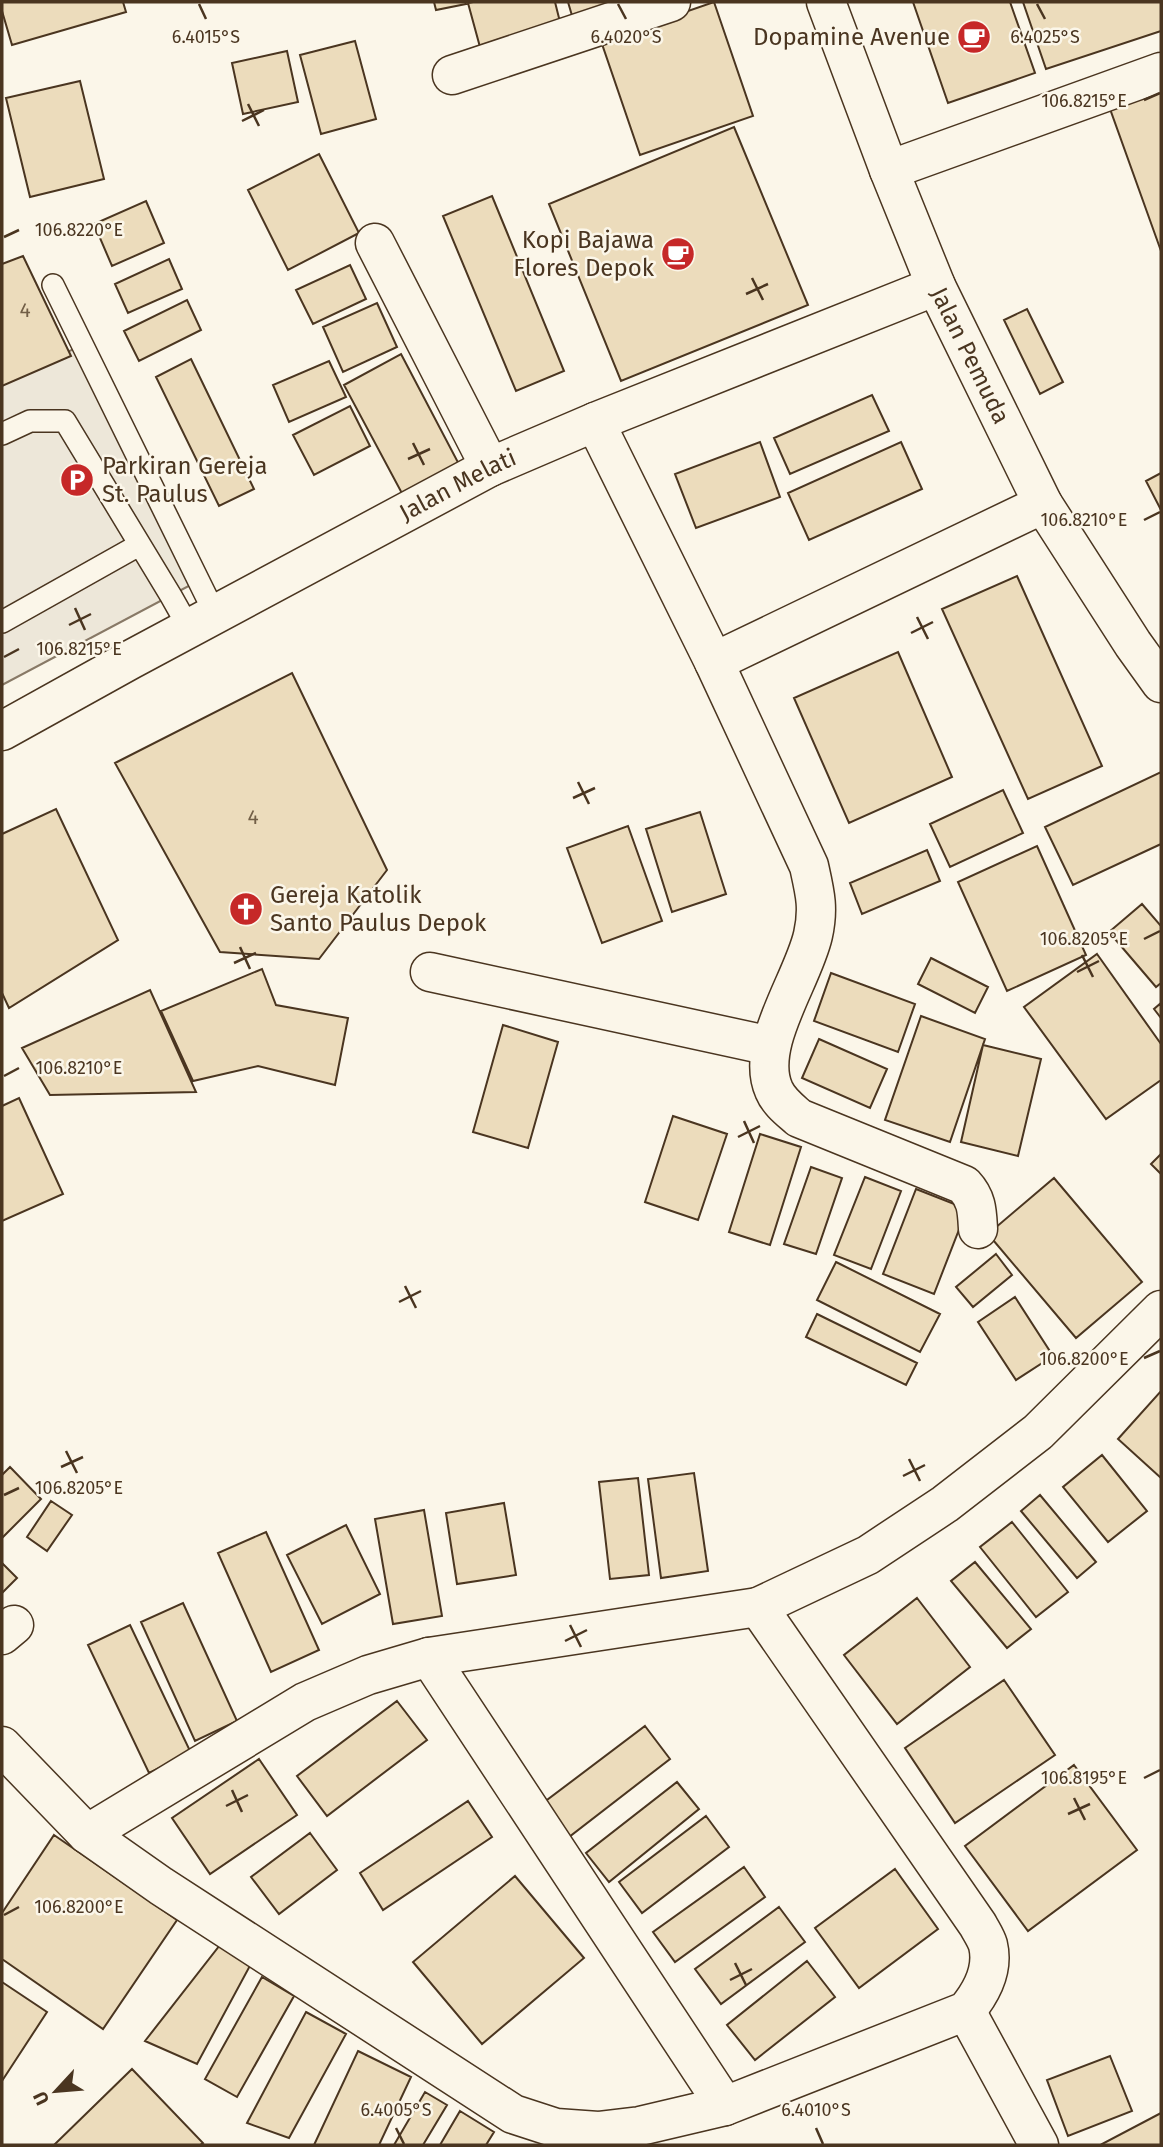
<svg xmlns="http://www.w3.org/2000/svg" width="1163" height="2147" font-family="'Fira Sans',sans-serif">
<rect width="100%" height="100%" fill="#fbf6e9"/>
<path fill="#ede7d9" stroke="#887966" stroke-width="2" d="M 85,344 L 200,580 L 2,685 L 2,381 Z"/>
<path fill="#ecdcbc" stroke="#4a3520" stroke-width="2" d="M 2,2 L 123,2 L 126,12 L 12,45 L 2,11 Z
M 434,2 L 465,2 L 466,4 L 436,10 Z
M 473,2 L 555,2 L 561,26 L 480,47 L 468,3 Z
M 568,2 L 623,2 L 573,19 Z
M 714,2 L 753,116 L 640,155 L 601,41 Z
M 913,2 L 1010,2 L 1035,73 L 948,103 Z
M 1023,2 L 1161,2 L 1161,31 L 1046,69 Z
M 355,41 L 376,119 L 321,134 L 300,55 Z
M 287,51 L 298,102 L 243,114 L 232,63 Z
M 80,81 L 104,179 L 30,197 L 6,98 Z
M 1161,88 L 1161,251 L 1109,106 Z
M 734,127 L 808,305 L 621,381 L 549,204 Z
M 319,154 L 359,233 L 288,270 L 248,190 Z
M 492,196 L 564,371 L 516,391 L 443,216 Z
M 146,201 L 164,243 L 112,266 L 94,224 Z
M 23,256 L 71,356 L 2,386 L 2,264 Z
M 169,259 L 182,289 L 128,313 L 115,284 Z
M 350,265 L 366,299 L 313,324 L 296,290 Z
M 187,300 L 201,330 L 139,361 L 124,331 Z
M 377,303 L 397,347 L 343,372 L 323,327 Z
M 1027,309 L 1063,382 L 1040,394 L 1004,320 Z
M 401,354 L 462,470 L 405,499 L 344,385 Z
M 191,359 L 254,489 L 219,506 L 156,377 Z
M 329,361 L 346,397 L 289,422 L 273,385 Z
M 872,395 L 889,431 L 790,474 L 774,438 Z
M 350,406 L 370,446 L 314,475 L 293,435 Z
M 760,442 L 780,497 L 696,528 L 675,474 Z
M 901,442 L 922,489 L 809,540 L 788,493 Z
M 1161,473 L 1161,510 L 1146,481 Z
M 1017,576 L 1102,766 L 1028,799 L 942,609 Z
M 898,652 L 952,777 L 849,823 L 794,698 Z
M 292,673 L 387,870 L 319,959 L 220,952 L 115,763 Z
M 1161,772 L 1161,844 L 1073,885 L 1045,827 Z
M 1003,790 L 1023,833 L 950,867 L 930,824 Z
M 56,809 L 118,940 L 9,1008 L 2,993 L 2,834 Z
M 700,812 L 726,894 L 672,912 L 646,829 Z
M 628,826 L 662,921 L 602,943 L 567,848 Z
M 1037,846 L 1086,955 L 1007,991 L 958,882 Z
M 927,850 L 940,881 L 862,914 L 850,883 Z
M 1142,904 L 1161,926 L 1161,983 L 1156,987 L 1109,932 Z
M 1097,954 L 1161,1044 L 1161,1080 L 1106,1119 L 1024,1007 Z
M 931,958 L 988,987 L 975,1013 L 918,984 Z
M 262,969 L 276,1005 L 348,1018 L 335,1085 L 258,1066 L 193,1081 L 161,1011 Z
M 831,973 L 915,1004 L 898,1052 L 814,1021 Z
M 150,990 L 196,1092 L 50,1095 L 22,1048 Z
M 1161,1003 L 1161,1018 L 1154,1009 Z
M 921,1016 L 985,1039 L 950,1142 L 885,1120 Z
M 503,1025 L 558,1042 L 528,1148 L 473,1132 Z
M 819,1039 L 887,1069 L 870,1108 L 802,1078 Z
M 983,1045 L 1041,1059 L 1018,1156 L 961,1142 Z
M 19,1098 L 63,1194 L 2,1221 L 2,1106 Z
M 673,1116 L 727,1134 L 698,1220 L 645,1202 Z
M 760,1134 L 801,1147 L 770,1245 L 729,1232 Z
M 1161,1154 L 1161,1174 L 1151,1164 Z
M 811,1167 L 842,1178 L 816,1254 L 784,1244 Z
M 865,1177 L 901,1191 L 871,1269 L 834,1255 Z
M 1054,1178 L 1142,1282 L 1076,1338 L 988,1234 Z
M 916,1189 L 967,1209 L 934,1294 L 883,1274 Z
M 996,1254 L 1012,1275 L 973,1307 L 956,1287 Z
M 836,1262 L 940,1314 L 920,1352 L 817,1300 Z
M 1015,1297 L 1053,1356 L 1016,1380 L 978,1322 Z
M 817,1314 L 917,1363 L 906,1385 L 806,1337 Z
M 1161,1391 L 1161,1478 L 1118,1439 Z
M 1102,1455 L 1147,1511 L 1108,1542 L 1063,1487 Z
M 10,1467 L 41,1499 L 2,1538 L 2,1475 Z
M 694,1473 L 708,1571 L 661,1578 L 648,1479 Z
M 638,1478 L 649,1575 L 610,1579 L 599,1482 Z
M 1040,1495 L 1096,1562 L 1077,1578 L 1021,1511 Z
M 51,1501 L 72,1515 L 47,1551 L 27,1537 Z
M 504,1503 L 516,1575 L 457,1584 L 446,1513 Z
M 424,1510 L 442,1616 L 393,1624 L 375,1519 Z
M 1012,1522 L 1068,1592 L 1036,1617 L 980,1547 Z
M 346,1525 L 380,1594 L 322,1624 L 287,1555 Z
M 266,1532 L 319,1650 L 271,1672 L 218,1553 Z
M 975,1562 L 1031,1629 L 1007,1648 L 951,1581 Z
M 2,1563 L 17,1578 L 2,1593 Z
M 917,1598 L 970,1667 L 897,1724 L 844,1655 Z
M 183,1603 L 237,1721 L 195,1741 L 141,1622 Z
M 130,1625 L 191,1753 L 149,1773 L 88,1645 Z
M 1004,1680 L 1055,1755 L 955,1823 L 905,1748 Z
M 397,1701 L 427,1740 L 327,1816 L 297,1776 Z
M 645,1726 L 670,1759 L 569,1837 L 543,1803 Z
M 259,1759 L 297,1815 L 210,1874 L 172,1818 Z
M 1074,1765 L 1137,1850 L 1028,1931 L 965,1846 Z
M 677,1782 L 699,1809 L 609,1882 L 586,1853 Z
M 468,1801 L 492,1837 L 383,1910 L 360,1873 Z
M 706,1816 L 729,1847 L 642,1913 L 619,1882 Z
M 310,1833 L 337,1870 L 279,1914 L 251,1877 Z
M 54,1835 L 177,1920 L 103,2029 L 2,1959 L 2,1913 Z
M 744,1867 L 765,1897 L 675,1962 L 653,1932 Z
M 895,1869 L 938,1929 L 859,1988 L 815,1928 Z
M 515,1876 L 584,1958 L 482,2044 L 413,1962 Z
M 779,1907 L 805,1942 L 721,2004 L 695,1969 Z
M 227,1936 L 252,1962 L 197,2064 L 145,2041 Z
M 807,1961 L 835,1997 L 755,2060 L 727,2025 Z
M 262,1977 L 294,1996 L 237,2097 L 205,2079 Z
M 2,1982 L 47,2012 L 2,2081 Z
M 306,2012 L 346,2034 L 289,2138 L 247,2123 Z
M 358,2051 L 411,2077 L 379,2145 L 314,2145 Z
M 1110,2056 L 1132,2111 L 1068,2136 L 1047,2080 Z
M 132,2069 L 203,2143 L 200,2145 L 54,2145 Z
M 425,2092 L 447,2105 L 423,2145 L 394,2145 Z
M 460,2111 L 494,2132 L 486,2145 L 440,2145 Z
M 1161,2113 L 1161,2145 L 1103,2145 L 1102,2144 Z"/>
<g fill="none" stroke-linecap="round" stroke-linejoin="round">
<g stroke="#4a3520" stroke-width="24">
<path id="lane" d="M 53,285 L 215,614
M 2,434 L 30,421 L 65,421 L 171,596 L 189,628
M 2,622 L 139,545"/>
</g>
<g stroke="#4a3520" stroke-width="41">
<g id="street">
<path id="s1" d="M 826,2 L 889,170 L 936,286 L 1043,504 L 1133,644 L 1161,683"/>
<path d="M 452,75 L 671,2"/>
<path d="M 889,170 L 1161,72"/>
<path d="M 375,243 L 490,467"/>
<path d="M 595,422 L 714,662 L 809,866 C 815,893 819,908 813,935 C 803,980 754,1045 774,1090 C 779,1102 790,1110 799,1118 L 964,1185 C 977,1199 977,1211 978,1229"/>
<path d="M 714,662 L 1043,504"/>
<path id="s2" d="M 2,731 L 130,660 L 490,467 L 595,422 L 936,286"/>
<path d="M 430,972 L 771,1046"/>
<path d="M 2,1635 L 14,1625"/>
<path d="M 429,1657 L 725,2106"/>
<path d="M 2,1746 L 87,1834 L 161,1886 L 513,2114 L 556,2128 L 598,2131 L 640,2126 L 725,2106 L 966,2011 C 981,1993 994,1970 988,1945 C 986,1938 981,1931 978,1925 L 758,1607 L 868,1555 L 945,1504 L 1038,1432 L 1161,1310"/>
<path d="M 87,1834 L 305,1702 L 368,1675 L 429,1657 L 758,1607"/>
<path d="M 966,2011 L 1039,2145"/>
</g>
</g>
<use href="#lane" stroke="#fbf6e9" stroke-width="21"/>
<use href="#street" stroke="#fbf6e9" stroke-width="38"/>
</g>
<path fill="none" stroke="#4a3520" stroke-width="2.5" d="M 199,4 L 206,19M 618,4 L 626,19M 1037,4 L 1045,19M 1144,100 L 1160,93M 248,104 L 259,126M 242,121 L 264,110M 4,237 L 19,230M 752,278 L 763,300M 746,294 L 768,284M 413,443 L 424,465M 408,459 L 430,449M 1144,520 L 1160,512M 75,608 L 85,630M 917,617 L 928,639M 69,625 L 91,614M 911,633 L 933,622M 4,657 L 19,649M 578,782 L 589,804M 573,798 L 595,788M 1144,939 L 1160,931M 240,947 L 250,969M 1082,955 L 1093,977M 234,963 L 256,953M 1077,972 L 1099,961M 4,1076 L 19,1068M 744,1121 L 754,1143M 738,1137 L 760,1126M 405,1286 L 416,1308M 399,1302 L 421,1291M 1144,1358 L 1160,1351M 66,1451 L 77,1473M 909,1459 L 920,1481M 61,1467 L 83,1457M 903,1476 L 925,1465M 4,1495 L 19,1488M 570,1625 L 581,1647M 565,1641 L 587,1630M 1144,1778 L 1160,1770M 232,1790 L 242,1812M 1074,1798 L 1085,1820M 226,1806 L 248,1795M 1068,1814 L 1090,1804M 4,1915 L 19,1907M 735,1963 L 746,1985M 730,1980 L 752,1969M 396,2128 L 404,2144M 816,2128 L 823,2144"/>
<defs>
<g id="cafe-disc" transform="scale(1.75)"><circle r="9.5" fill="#c62828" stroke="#fbf6e9"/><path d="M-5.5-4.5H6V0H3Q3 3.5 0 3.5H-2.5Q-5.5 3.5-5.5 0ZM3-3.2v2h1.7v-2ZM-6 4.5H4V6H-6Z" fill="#fff"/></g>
<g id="parking-disc" transform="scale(1.75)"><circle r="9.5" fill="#c62828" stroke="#fbf6e9"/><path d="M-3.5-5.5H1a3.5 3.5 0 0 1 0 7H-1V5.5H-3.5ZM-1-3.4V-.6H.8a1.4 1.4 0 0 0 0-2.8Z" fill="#fff"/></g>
<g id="church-disc" transform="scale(1.75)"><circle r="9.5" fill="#c62828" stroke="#fbf6e9"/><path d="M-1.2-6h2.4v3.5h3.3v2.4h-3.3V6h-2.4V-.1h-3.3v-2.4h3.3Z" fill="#fff"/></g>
</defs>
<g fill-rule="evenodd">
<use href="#cafe-disc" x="974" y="37"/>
<use href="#cafe-disc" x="678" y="254"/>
<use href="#parking-disc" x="77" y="480"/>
<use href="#church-disc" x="246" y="909"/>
</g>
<g text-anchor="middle" stroke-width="5" stroke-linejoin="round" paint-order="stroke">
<g font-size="21" fill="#725f47">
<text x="25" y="317">4</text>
<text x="253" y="824">4</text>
</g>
<g font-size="24" fill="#4a3520" stroke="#fbf6e9" text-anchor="end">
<text x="950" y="45">Dopamine Avenue</text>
<text x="654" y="248">Kopi Bajawa<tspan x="654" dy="28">Flores Depok</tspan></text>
<text x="102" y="474" text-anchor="start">Parkiran Gereja<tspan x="102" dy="28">St. Paulus</tspan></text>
<text x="270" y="903" text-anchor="start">Gereja Katolik<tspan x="270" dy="28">Santo Paulus Depok</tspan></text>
</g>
<g font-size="24" fill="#4a3520" stroke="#fbf6e9">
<text dy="8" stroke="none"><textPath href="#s1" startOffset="382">Jalan Pemuda</textPath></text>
<text dy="8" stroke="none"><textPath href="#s2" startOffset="518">Jalan Melati</textPath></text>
</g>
</g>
<g font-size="18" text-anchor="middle" fill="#4a3520" stroke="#fbf6e9" stroke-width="5" stroke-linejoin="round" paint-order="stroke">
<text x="626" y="43">6.4020°S</text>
<text x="1045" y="43">6.4025°S</text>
<text x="206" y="43">6.4015°S</text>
<text x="1084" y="107">106.8215°E</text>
<text x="79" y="236">106.8220°E</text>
<text x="1084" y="526">106.8210°E</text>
<text x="79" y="655">106.8215°E</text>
<text x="1084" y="945">106.8205°E</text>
<text x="79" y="1074">106.8210°E</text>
<text x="1084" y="1365">106.8200°E</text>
<text x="79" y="1494">106.8205°E</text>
<text x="1084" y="1784">106.8195°E</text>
<text x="79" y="1913">106.8200°E</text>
<text x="396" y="2116">6.4005°S</text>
<text x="816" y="2116">6.4010°S</text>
</g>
<rect width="1163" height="2147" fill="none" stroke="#4a3520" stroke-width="7"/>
<g transform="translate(56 2091) rotate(244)" stroke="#fbf6e9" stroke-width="5" paint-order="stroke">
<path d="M0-5L12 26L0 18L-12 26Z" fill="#4a3520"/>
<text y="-10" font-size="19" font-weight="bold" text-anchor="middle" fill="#4a3520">U</text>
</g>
</svg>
